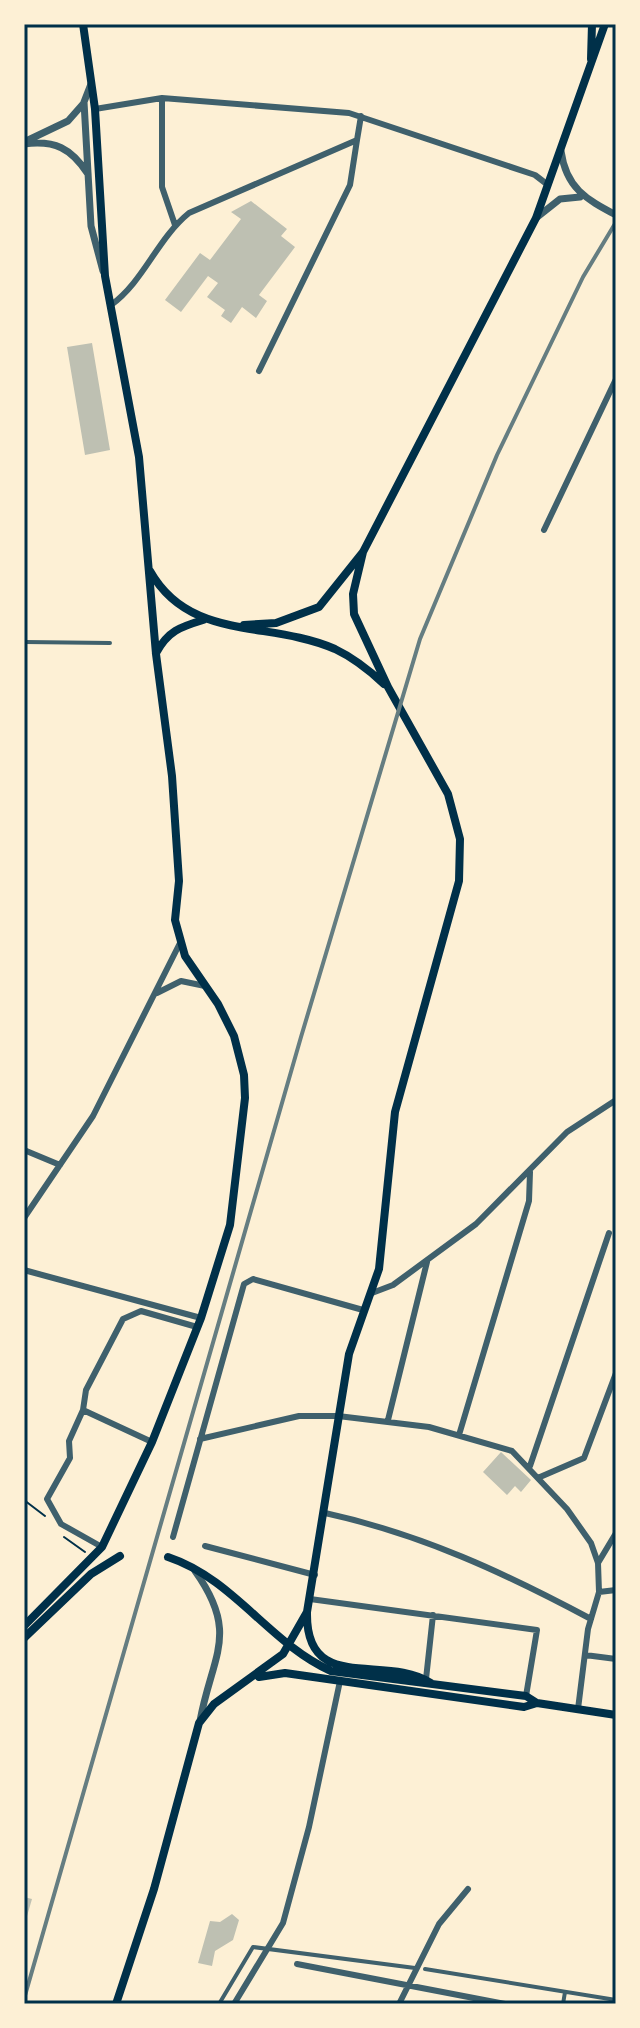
<svg xmlns="http://www.w3.org/2000/svg" width="640" height="2028" font-family="'IBM Plex Sans',sans-serif">
<rect width="100%" height="100%" fill="#fdf0d5"/>
<path fill="#bec0b2" d="M 251,201 L 287,229 L 281,236 L 295,247 L 259,295 L 267,301 L 256,318 L 242,307 L 231,323 L 221,316 L 225,310 L 207,297 L 218,283 L 208,276 L 181,312 L 165,300 L 200,253 L 210,260 L 241,219 L 231,212 Z
M 92,343 L 110,450 L 85,455 L 67,347 Z
M 501,1452 L 531,1480 L 521,1492 L 515,1486 L 507,1495 L 483,1472 Z
M 24,1897 L 32,1899 L 25,1923 L 24,1923 Z
M 232,1914 L 239,1920 L 233,1940 L 215,1951 L 212,1966 L 198,1963 L 210,1921 L 220,1922 Z"/>
<g fill="none" stroke-linecap="round" stroke-linejoin="round">
<path stroke="#003049" stroke-width="2" d="M 24,1500 L 45,1516
M 64,1537 L 85,1552"/>
<path stroke="#3f606c" stroke-width="4" d="M 25,642 L 110,643
M 425,1969 L 616,2000
M 219,2004 L 253,1947 L 415,1968
M 563,2004 L 565,1992"/>
<path stroke="#3f606c" stroke-width="6" d="M 162,98 L 162,187 L 175,225
M 95,109 L 162,98 L 349,113 L 535,175 L 548,185
M 357,140 L 361,116
M 111,305 C 144,281 157,239 189,213 L 357,140 L 350,185 L 259,371
M 544,530 L 616,379
M 157,993 L 181,981 L 205,986
M 24,1150 L 60,1165
M 24,1218 L 93,1116 L 180,943
M 24,1270 L 201,1318
M 372,1293 L 393,1285 L 476,1224 L 567,1132 L 616,1100
M 83,1410 L 86,1390 L 123,1319 L 141,1311 L 197,1327
M 388,1420 L 427,1262
M 459,1435 L 529,1201 L 530,1172
M 200,1439 L 299,1416 L 338,1416 L 429,1427 L 512,1451 L 567,1509 L 591,1543 L 598,1563 L 599,1592 L 588,1629 L 578,1709
M 530,1466 L 609,1233
M 540,1477 L 584,1458 L 616,1373
M 325,1513 C 421,1534 505,1573 591,1619
M 173,1537 L 244,1284 L 253,1279 L 363,1310
M 205,1546 L 315,1575
M 102,1547 L 61,1524 L 47,1499 L 70,1458 L 69,1441 L 83,1410 L 152,1442
M 598,1563 L 616,1533
M 599,1592 L 616,1590
M 310,1599 L 537,1630 L 526,1696
M 585,1655 L 616,1659
M 426,1679 L 433,1615
M 297,1964 L 505,2004
M 234,2004 L 283,1923 L 309,1827 L 340,1681
M 399,2004 L 439,1924 L 468,1889"/>
<path stroke="#3f606c" stroke-width="7" d="M 91,84 L 84,102 L 91,226 L 103,271
M 24,142 L 68,121 L 83,104
M 24,144 C 55,140 71,148 88,174
M 561,151 C 566,188 586,199 616,215
M 536,218 L 560,199 L 580,197
M 195,1571 C 240,1634 212,1655 200,1721"/>
<path stroke="#003049" stroke-width="8" d="M 591,59 L 592,24
M 150,571 C 190,642 269,620 335,649 C 354,658 369,670 384,684
M 244,625 L 276,623 L 319,607 L 363,552 L 536,218 L 605,24
M 156,653 C 168,631 180,627 203,620
M 168,1557 C 234,1579 269,1643 331,1671 L 526,1696 L 537,1703 L 616,1715
M 307,1613 C 306,1695 385,1653 431,1683
M 24,1626 L 102,1547 L 152,1442 L 201,1318 L 230,1225 L 245,1098 L 244,1075 L 234,1036 L 218,1004 L 185,956 L 175,920 L 179,881 L 172,776 L 156,654 L 139,457 L 105,276 L 95,109 L 83,24
M 24,1638 L 91,1574 L 120,1556
M 259,1677 L 285,1673 L 524,1707 L 537,1703
M 116,2004 L 154,1889 L 199,1723 L 214,1704 L 283,1654 L 307,1612 L 349,1354 L 379,1269 L 395,1112 L 459,881 L 460,839 L 448,794 L 388,687 L 354,614 L 353,594 L 363,552"/>
<path stroke="#657d81" stroke-width="4" d="M 24,1999 L 301,1037 L 420,639 L 497,455 L 583,277 L 616,222"/>
</g>
<rect width="640" height="2028" fill="none" stroke="#fdf0d5" stroke-width="52"/>
<rect x="26" y="26" width="588" height="1976" fill="none" stroke="#003049" stroke-width="3"/>
</svg>
